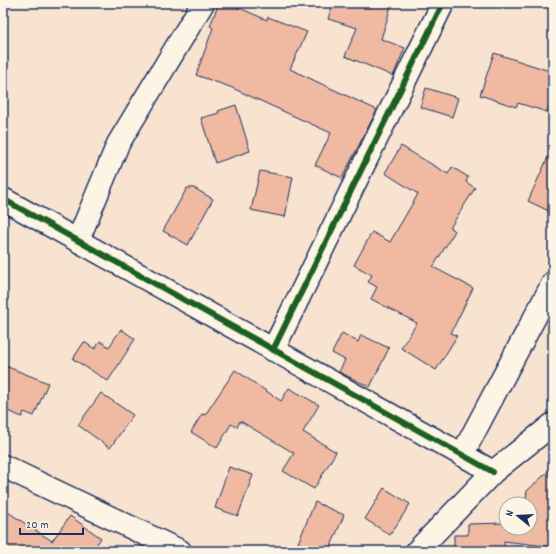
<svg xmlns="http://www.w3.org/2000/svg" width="556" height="554" font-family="Dekko,sans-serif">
<rect width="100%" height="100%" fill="#f8e3d1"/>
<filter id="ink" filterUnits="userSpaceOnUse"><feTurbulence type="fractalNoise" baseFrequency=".025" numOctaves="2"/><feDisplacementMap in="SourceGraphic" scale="8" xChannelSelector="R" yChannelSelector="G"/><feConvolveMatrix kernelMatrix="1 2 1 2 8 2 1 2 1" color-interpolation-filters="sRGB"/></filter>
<g filter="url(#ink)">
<path fill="#f0baa2" stroke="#1b2f5e" d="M 219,3 L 228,3 L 267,20 L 268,17 L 307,32 L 290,69 L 377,110 L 342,178 L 315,165 L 331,133 L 230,87 L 196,75 L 213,28 L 210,26 Z
M 333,3 L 392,3 L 381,39 L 405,48 L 393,76 L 345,56 L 357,28 L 328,19 Z
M 494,53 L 553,72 L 553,109 L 548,108 L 547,112 L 518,103 L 516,107 L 480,95 Z
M 426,88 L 458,98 L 452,117 L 420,107 Z
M 236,105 L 250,151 L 215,163 L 201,118 L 219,113 L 218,111 Z
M 401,146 L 448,174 L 452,167 L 468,177 L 466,182 L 475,188 L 450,228 L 455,231 L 433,267 L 473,288 L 451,333 L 457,336 L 436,370 L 401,348 L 417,323 L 371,299 L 377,287 L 368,282 L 372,275 L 354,265 L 372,232 L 390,242 L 418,194 L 385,173 Z
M 553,146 L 553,213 L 528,201 Z
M 260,171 L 293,177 L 285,217 L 251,210 Z
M 187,188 L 194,188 L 213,199 L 188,245 L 163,231 Z
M 121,329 L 135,339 L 108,381 L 73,359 L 84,342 L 95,349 L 100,341 L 109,347 Z
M 342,333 L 358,342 L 361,335 L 389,348 L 370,387 L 339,372 L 345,360 L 332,353 Z
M 3,365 L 48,383 L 34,416 L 24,412 L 22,417 L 3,409 Z
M 235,370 L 281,401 L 289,388 L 319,405 L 303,432 L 336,452 L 314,489 L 283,471 L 294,453 L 240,421 L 237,427 L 231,424 L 217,448 L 191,432 L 202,414 L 205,415 Z
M 101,393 L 133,415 L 110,448 L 78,425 Z
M 229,467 L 253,475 L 238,516 L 215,508 Z
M 553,467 L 553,547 L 504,541 L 504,551 L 454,551 L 454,535 L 468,535 L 468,524 L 506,523 L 506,528 L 530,528 L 530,504 L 525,504 L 527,491 Z
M 384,488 L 410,504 L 390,535 L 365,519 Z
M 315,502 L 344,515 L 329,551 L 317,551 L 298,543 Z
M 3,509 L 52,541 L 70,516 L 101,538 L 92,551 L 3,551 Z"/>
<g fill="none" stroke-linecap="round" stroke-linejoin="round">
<g stroke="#1b2f5e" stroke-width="25">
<path id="minor" d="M 3,199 L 493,472
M 78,240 L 118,144 L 203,3
M 273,350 L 443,3
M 462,455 L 553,283
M 3,466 L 180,551
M 417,551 L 493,472 L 553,424"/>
</g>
<use href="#minor" stroke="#fcf5e5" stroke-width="22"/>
<g stroke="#fcf5e5" stroke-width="8">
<path id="cycleway" d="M 3,199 L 493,472
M 273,350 L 443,3"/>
</g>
<use href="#cycleway" stroke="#1b5e20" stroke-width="6"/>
</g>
</g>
<rect width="556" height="554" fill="none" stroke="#fcf5e5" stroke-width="16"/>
<rect x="8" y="8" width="540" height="538" fill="none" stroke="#1b2f5e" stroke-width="1.5" filter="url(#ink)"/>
<g transform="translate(518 516) rotate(288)"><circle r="19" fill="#fcf5e5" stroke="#a2a6af"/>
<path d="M0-3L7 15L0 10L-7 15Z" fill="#1b2f5e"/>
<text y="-6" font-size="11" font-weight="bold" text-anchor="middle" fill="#1b2f5e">N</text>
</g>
<path d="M20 528v6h63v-6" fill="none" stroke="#1b2f5e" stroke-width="2"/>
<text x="26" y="528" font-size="12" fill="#1b2f5e" stroke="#fcf5e5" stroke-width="3" paint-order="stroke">20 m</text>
</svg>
